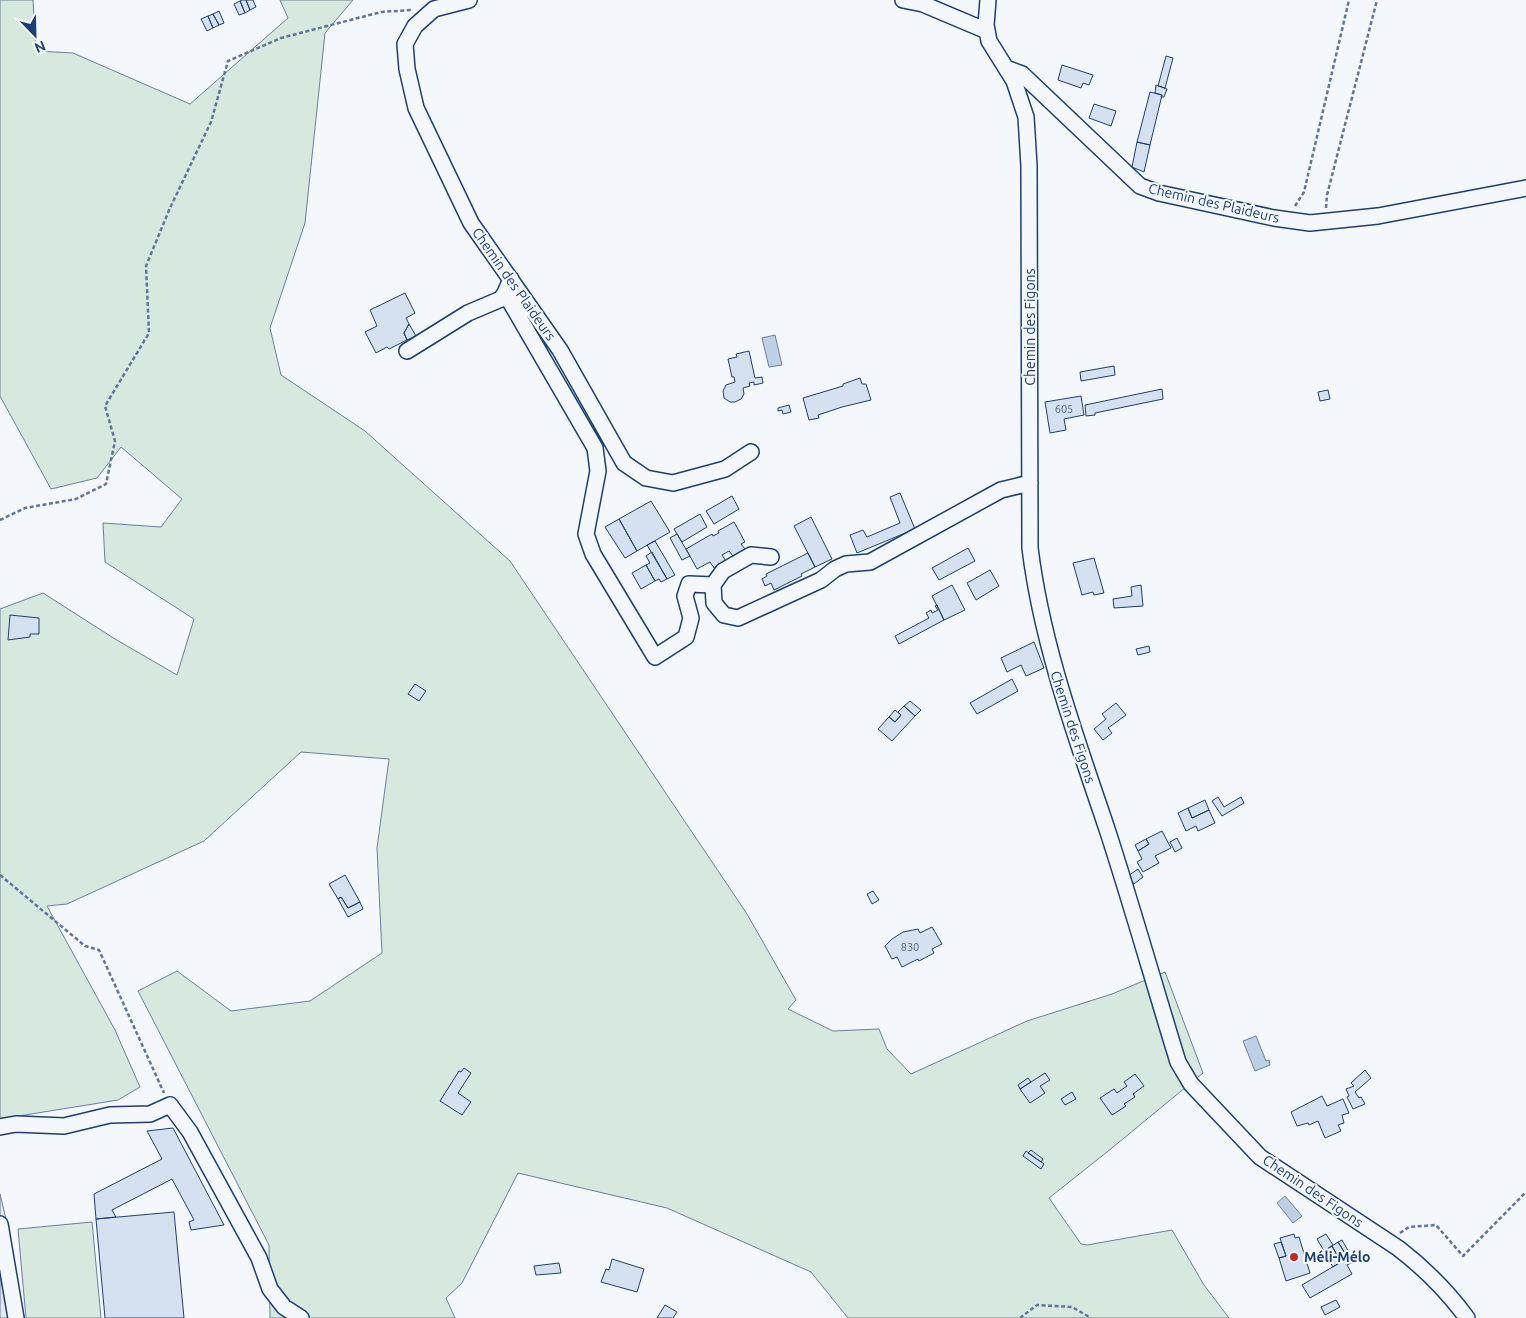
<svg xmlns="http://www.w3.org/2000/svg" width="1526" height="1318" font-family="Ubuntu,sans-serif">
<rect width="100%" height="100%" fill="#f4f7fb"/>
<path fill="#d7e8df" stroke="#687fa3" d="M 0,0 L 33,0 L 36,51 L 73,53 L 190,104 L 288,18 L 280,0 L 353,0 L 325,33 L 305,223 L 270,328 L 281,375 L 365,431 L 510,561 L 747,914 L 796,1000 L 788,1009 L 833,1031 L 879,1029 L 887,1049 L 911,1074 L 1027,1021 L 1112,994 L 1165,972 L 1203,1073 L 1107,1152 L 1049,1198 L 1081,1244 L 1087,1245 L 1172,1230 L 1204,1285 L 1229,1318 L 848,1318 L 811,1272 L 667,1208 L 518,1173 L 462,1283 L 446,1298 L 455,1318 L 270,1318 L 269,1245 L 138,991 L 177,971 L 231,1011 L 310,1001 L 382,953 L 377,848 L 389,759 L 301,752 L 204,841 L 67,904 L 47,906 L 115,1030 L 140,1087 L 118,1100 L 0,1119 L 0,609 L 43,593 L 115,639 L 177,675 L 194,619 L 105,562 L 103,523 L 161,527 L 182,499 L 121,447 L 97,478 L 51,489 L 0,396 Z
M 92,1222 L 101,1318 L 26,1318 L 18,1229 Z"/>
<path fill="#e3e8f0" stroke="#687fa3" d="M 0,1194 L 6,1219 L 19,1318 L 0,1318 Z"/>
<path fill="#bed0e5" stroke="#687fa3" d="M 775,335 L 782,365 L 769,367 L 762,338 Z
M 1256,1036 L 1266,1061 L 1269,1060 L 1270,1065 L 1255,1071 L 1243,1041 Z
M 1285,1196 L 1302,1216 L 1293,1223 L 1277,1203 Z"/>
<path fill="#d5e0f0" stroke="#1d3f73" d="M 242,0 L 246,0 L 250,10 L 245,13 L 240,1 Z
M 246,0 L 253,0 L 256,7 L 250,10 Z
M 240,1 L 245,13 L 239,15 L 234,4 Z
M 219,11 L 224,23 L 219,25 L 213,14 Z
M 213,14 L 219,25 L 213,28 L 208,16 Z
M 208,16 L 213,28 L 207,31 L 201,19 Z
M 1166,56 L 1173,58 L 1165,88 L 1158,86 Z
M 1062,65 L 1093,75 L 1089,85 L 1083,83 L 1081,88 L 1058,80 Z
M 1156,85 L 1167,89 L 1164,97 L 1161,97 L 1162,95 L 1155,93 Z
M 1150,92 L 1162,95 L 1150,145 L 1137,142 Z
M 1094,104 L 1116,111 L 1111,126 L 1089,118 Z
M 1137,142 L 1150,145 L 1144,172 L 1132,167 Z
M 405,293 L 415,313 L 406,318 L 409,324 L 404,333 L 407,340 L 389,349 L 387,347 L 376,353 L 365,332 L 377,326 L 370,310 Z
M 409,324 L 416,336 L 407,340 L 404,333 Z
M 749,351 L 755,378 L 762,377 L 763,383 L 754,385 L 754,382 L 749,383 L 750,386 L 743,388 L 744,394 L 741,399 L 735,402 L 730,402 L 724,398 L 723,391 L 726,385 L 735,382 L 734,377 L 732,377 L 728,359 L 737,357 L 736,354 Z
M 1114,366 L 1115,375 L 1081,381 L 1080,372 Z
M 860,378 L 862,384 L 866,384 L 871,400 L 842,407 L 818,415 L 819,418 L 809,420 L 803,398 L 843,386 L 843,384 Z
M 1162,389 L 1163,399 L 1095,413 L 1095,415 L 1086,416 L 1085,405 Z
M 1328,390 L 1330,399 L 1320,401 L 1318,392 Z
M 1081,396 L 1084,415 L 1064,419 L 1066,430 L 1050,433 L 1045,402 Z
M 789,405 L 791,412 L 783,414 L 782,410 L 778,411 L 778,408 Z
M 900,493 L 915,529 L 857,553 L 850,535 L 863,530 L 867,537 L 900,523 L 890,497 Z
M 732,496 L 739,509 L 714,524 L 706,511 Z
M 651,501 L 670,532 L 637,551 L 619,519 Z
M 700,514 L 707,527 L 682,542 L 674,529 Z
M 811,517 L 832,559 L 815,567 L 794,526 Z
M 619,519 L 637,551 L 625,558 L 605,527 Z
M 734,522 L 745,542 L 741,544 L 745,549 L 733,556 L 729,551 L 722,555 L 726,561 L 714,568 L 710,562 L 697,569 L 686,549 L 712,534 L 713,536 L 719,533 L 718,531 Z
M 677,534 L 690,556 L 682,560 L 670,538 Z
M 655,541 L 675,575 L 667,579 L 647,545 Z
M 968,548 L 975,561 L 939,580 L 932,568 Z
M 652,552 L 667,579 L 661,582 L 659,579 L 655,581 L 646,565 L 650,563 L 646,556 Z
M 808,553 L 815,567 L 801,574 L 802,576 L 774,590 L 771,583 L 765,586 L 762,579 L 767,576 L 766,574 Z
M 1094,558 L 1104,593 L 1094,595 L 1093,592 L 1082,595 L 1073,563 Z
M 646,565 L 655,581 L 641,589 L 632,573 Z
M 990,570 L 999,586 L 976,600 L 967,583 Z
M 952,585 L 965,610 L 944,620 L 932,596 Z
M 1141,585 L 1143,606 L 1114,608 L 1113,599 L 1132,596 L 1131,587 Z
M 937,605 L 944,620 L 899,644 L 895,636 L 929,618 L 926,613 L 931,610 L 932,613 L 938,610 L 935,606 Z
M 10,615 L 39,618 L 39,634 L 30,634 L 30,637 L 8,640 Z
M 1034,642 L 1044,668 L 1026,676 L 1021,665 L 1007,672 L 1001,658 Z
M 1149,646 L 1150,652 L 1138,655 L 1136,649 Z
M 1012,679 L 1018,691 L 977,714 L 970,703 Z
M 415,684 L 426,691 L 419,701 L 408,694 Z
M 910,701 L 921,710 L 915,716 L 904,706 Z
M 1116,703 L 1126,715 L 1108,728 L 1112,733 L 1103,740 L 1094,729 L 1106,719 L 1102,714 Z
M 904,706 L 915,716 L 892,741 L 878,729 L 889,717 L 895,722 L 901,715 L 898,712 Z
M 895,710 L 901,715 L 895,722 L 889,717 Z
M 1218,797 L 1224,807 L 1241,797 L 1244,803 L 1222,816 L 1212,801 Z
M 1205,800 L 1209,810 L 1192,818 L 1188,808 Z
M 1188,808 L 1192,818 L 1209,810 L 1215,823 L 1198,831 L 1196,826 L 1186,831 L 1178,813 Z
M 1162,831 L 1171,848 L 1155,856 L 1159,863 L 1143,872 L 1137,862 L 1142,859 L 1138,851 L 1149,844 L 1146,839 Z
M 1177,838 L 1182,848 L 1175,852 L 1170,842 Z
M 1146,839 L 1149,844 L 1138,851 L 1135,845 Z
M 1138,869 L 1143,877 L 1134,884 L 1128,876 Z
M 345,875 L 360,902 L 348,908 L 341,897 L 338,899 L 329,884 Z
M 873,891 L 879,900 L 872,904 L 867,894 Z
M 341,897 L 348,908 L 360,902 L 363,909 L 348,917 L 338,899 Z
M 932,927 L 942,944 L 932,949 L 934,953 L 919,961 L 918,959 L 902,967 L 897,957 L 892,959 L 885,946 L 892,939 L 903,932 L 918,929 L 920,933 Z
M 464,1068 L 471,1073 L 458,1093 L 471,1102 L 462,1115 L 440,1101 L 459,1071 L 461,1072 Z
M 1365,1070 L 1371,1078 L 1355,1092 L 1359,1098 L 1361,1097 L 1365,1104 L 1353,1109 L 1347,1097 L 1349,1096 L 1346,1089 L 1354,1086 L 1351,1083 Z
M 1045,1073 L 1050,1080 L 1040,1086 L 1045,1093 L 1030,1103 L 1020,1089 Z
M 1135,1074 L 1144,1086 L 1133,1094 L 1135,1097 L 1124,1104 L 1126,1106 L 1112,1115 L 1100,1098 L 1114,1089 L 1117,1093 L 1127,1086 L 1124,1082 Z
M 1028,1078 L 1031,1082 L 1020,1089 L 1018,1085 Z
M 1072,1092 L 1076,1099 L 1065,1105 L 1061,1099 Z
M 1322,1096 L 1327,1106 L 1343,1099 L 1349,1113 L 1342,1115 L 1344,1123 L 1338,1125 L 1341,1131 L 1325,1138 L 1318,1121 L 1309,1125 L 1308,1123 L 1297,1126 L 1291,1112 Z
M 173,1128 L 224,1225 L 191,1230 L 189,1222 L 194,1220 L 172,1179 L 112,1210 L 116,1217 L 96,1219 L 94,1194 L 162,1159 L 147,1131 Z
M 1031,1150 L 1043,1159 L 1041,1162 L 1028,1153 Z
M 1026,1151 L 1044,1164 L 1041,1169 L 1023,1156 Z
M 174,1212 L 184,1318 L 105,1318 L 96,1219 Z
M 1294,1234 L 1295,1238 L 1299,1237 L 1310,1273 L 1286,1281 L 1279,1258 L 1286,1256 L 1280,1238 Z
M 1326,1234 L 1333,1245 L 1324,1251 L 1317,1239 Z
M 1342,1240 L 1354,1261 L 1351,1263 L 1338,1242 Z
M 1281,1242 L 1286,1256 L 1279,1258 L 1274,1244 Z
M 1338,1242 L 1351,1263 L 1347,1265 L 1352,1274 L 1310,1298 L 1302,1285 L 1341,1262 L 1332,1246 Z
M 1332,1246 L 1341,1262 L 1333,1267 L 1324,1251 Z
M 612,1259 L 644,1269 L 637,1292 L 601,1282 L 606,1269 L 609,1270 Z
M 559,1263 L 561,1273 L 536,1275 L 534,1266 Z
M 1336,1300 L 1340,1307 L 1325,1315 L 1321,1307 Z
M 665,1305 L 677,1312 L 673,1318 L 657,1318 Z"/>
<g fill="none" stroke-linecap="round" stroke-linejoin="round">
<g stroke="#1d3f73" stroke-width="18">
<path id="minor" d="M 469,0 L 434,9 L 415,26 L 405,44 L 407,69 L 416,108 L 471,223 L 560,350 L 624,463 L 646,478 L 673,483 L 725,469 L 751,452
M 903,0 L 923,4 L 987,31
M 988,0 L 986,25 L 989,41 L 1014,81 L 1026,117 L 1029,166 L 1030,548 C 1042,645 1076,737 1107,829 C 1132,906 1154,984 1178,1062 L 1191,1084 L 1260,1157 L 1398,1248 C 1424,1268 1448,1292 1467,1318
M 1006,68 L 1022,74 L 1140,186 L 1159,193 L 1274,218 L 1310,223 L 1378,216 L 1526,188
M 511,279 L 505,293 L 595,448 L 598,471 L 586,534 L 593,554 L 655,657 L 686,637 L 691,618 L 685,596 L 689,584 L 713,585
M 407,351 L 468,313 L 501,299 L 505,293
M 771,557 L 751,555 L 723,571 L 713,585 L 714,603 L 724,615 L 738,618 L 821,580 L 835,569 L 846,564 L 870,562 L 1001,490 L 1030,483
M 0,1127 L 16,1124 L 64,1126 L 110,1115 L 150,1114 L 170,1105 L 190,1132 L 259,1258 L 270,1289 L 284,1307 L 301,1318
M 0,1224 L 16,1318"/>
</g>
<path stroke="#5e769c" stroke-width="2.5" stroke-dasharray="4 2.5" stroke-linecap="butt" d="M 1295,206 L 1304,192 L 1349,0
M 1326,208 L 1327,195 L 1377,0
M 0,520 L 25,508 L 76,499 L 106,484 L 115,441 L 105,406 L 149,333 L 146,266 L 170,208 L 211,122 L 228,61 L 281,38 L 381,12 L 411,10
M 0,875 L 85,946 L 99,950 L 164,1093
M 1400,1233 L 1409,1227 L 1436,1225 L 1463,1256 L 1526,1192
M 1020,1318 L 1037,1305 L 1072,1307 L 1091,1318"/>
<use href="#minor" stroke="#f4f7fb" stroke-width="15"/>
</g>
<circle fill="#c62828" stroke="#f4f7fb" stroke-width="2" cx="1294" cy="1257" r="5"/>
<g text-anchor="middle" stroke-width="4" stroke-linejoin="round" paint-order="stroke">
<g font-size="11" fill="#4b6792">
<text x="1064" y="413">605</text>
<text x="910" y="951">830</text>
</g>
<g font-size="14" fill="#1d3f73" stroke="#f4f7fb">
<text transform="translate(1214 203) rotate(13)" y="5">Chemin des Plaideurs</text>
<text transform="translate(514 284) rotate(55)" y="5">Chemin des Plaideurs</text>
<text transform="translate(1030 327) rotate(-90)" y="5">Chemin des Figons</text>
<text transform="translate(1073 727) rotate(72)" y="5">Chemin des Figons</text>
<text transform="translate(1313 1191) rotate(34)" y="5">Chemin des Figons</text>
</g>
<g font-size="14" font-weight="bold" fill="#1d3f73" stroke="#f4f7fb" text-anchor="start">
<text x="1304" y="1262">Méli-Mélo</text>
</g>
</g>
<g transform="translate(35 35) rotate(157)" stroke="#f4f7fb" stroke-width="4" paint-order="stroke">
<path d="M0-4L9 19L0 12L-9 19Z" fill="#1d3f73"/>
<text y="-8" font-size="14" font-weight="bold" text-anchor="middle" fill="#1d3f73">N</text>
</g>
</svg>
